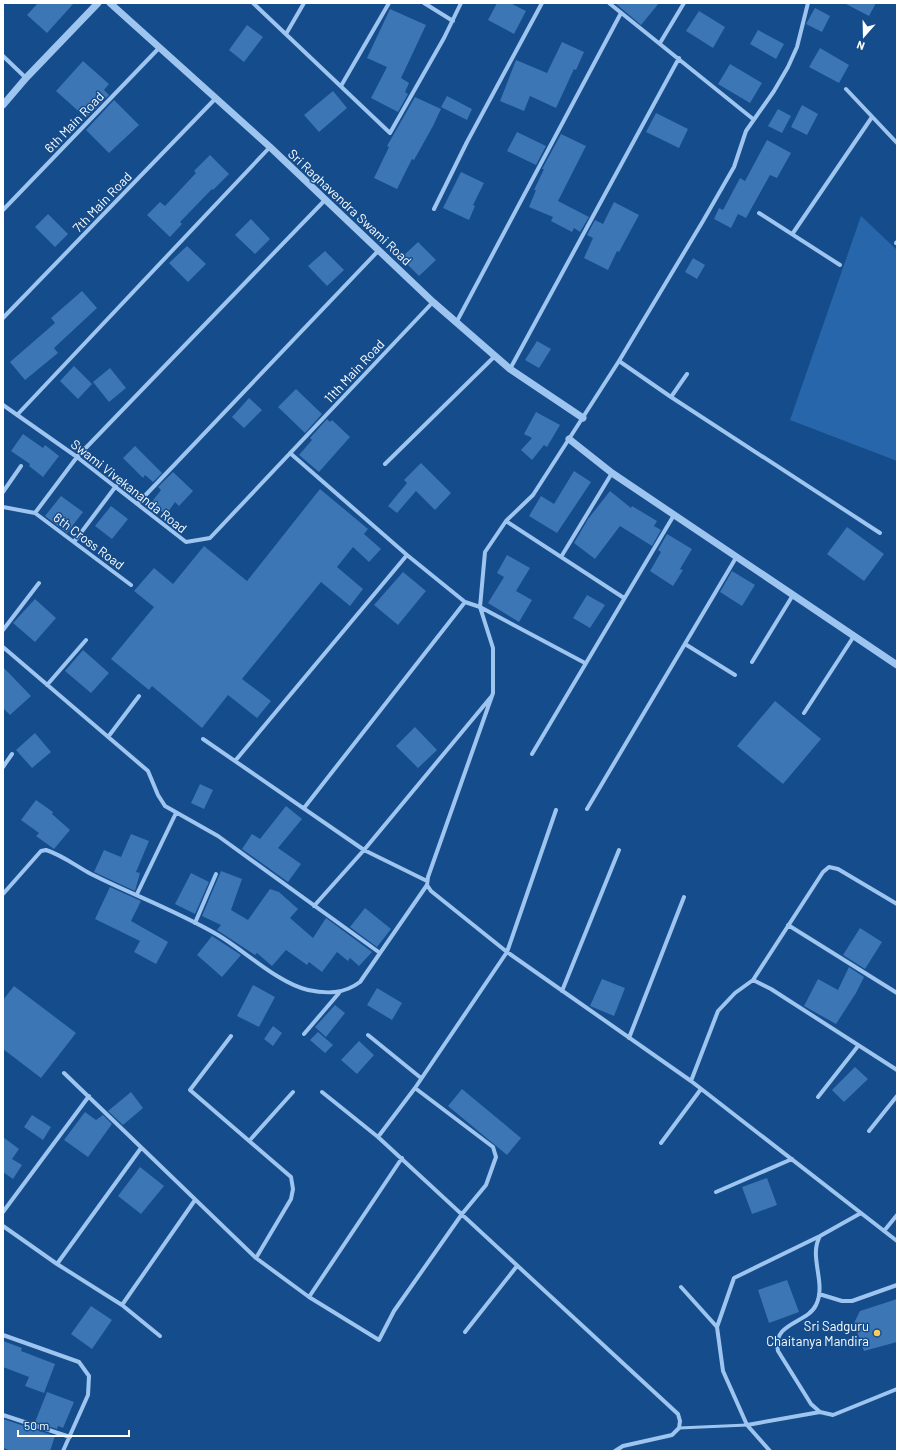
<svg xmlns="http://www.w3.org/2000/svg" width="900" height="1454" font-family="Barlow,sans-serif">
<rect width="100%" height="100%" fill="#154c8b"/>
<path fill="#2766aa" d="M 861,216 L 897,250 L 897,461 L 790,420 Z"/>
<path fill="#3d76b4" d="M 38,3 L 74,3 L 47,33 L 27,15 Z
M 497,3 L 510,3 L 526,11 L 514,34 L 488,20 Z
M 615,3 L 659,3 L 641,25 Z
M 844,3 L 876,3 L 869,16 Z
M 815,8 L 830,16 L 822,32 L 806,24 Z
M 390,9 L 426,25 L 401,78 L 409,83 L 405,92 L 408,94 L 398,112 L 371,98 L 387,67 L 367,58 Z
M 699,11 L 725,27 L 713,48 L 686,31 Z
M 247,25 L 263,37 L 244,62 L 229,50 Z
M 758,30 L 784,44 L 776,59 L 750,44 Z
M 562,42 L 584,52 L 576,70 L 574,69 L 556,108 L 530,96 L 524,111 L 500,101 L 516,60 L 547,73 Z
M 820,48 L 849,65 L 839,83 L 809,67 Z
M 83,61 L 109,84 L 104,90 L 109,95 L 86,118 L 56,91 Z
M 730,64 L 762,83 L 750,103 L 718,84 Z
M 333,91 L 347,108 L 319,132 L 304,115 Z
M 447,96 L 472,109 L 467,120 L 441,107 Z
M 415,97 L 441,109 L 433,126 L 414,160 L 412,159 L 397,189 L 374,178 L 389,147 L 387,146 Z
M 114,100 L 139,125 L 109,153 L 86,130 Z
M 802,105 L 818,114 L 807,135 L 791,127 Z
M 778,109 L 791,116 L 782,133 L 768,126 Z
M 656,113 L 688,129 L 679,148 L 646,132 Z
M 517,132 L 546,146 L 536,165 L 507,151 Z
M 561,134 L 586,146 L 558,201 L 589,217 L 580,232 L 574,228 L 572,232 L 551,221 L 553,217 L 529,207 L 536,190 L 534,190 L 544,169 L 542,169 Z
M 767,140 L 791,153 L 777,178 L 770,175 L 746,218 L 738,214 L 731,228 L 714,219 L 719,208 L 723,210 L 740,178 L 745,181 Z
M 210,155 L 229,174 L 213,190 L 212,189 L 180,222 L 182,224 L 170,237 L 147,215 L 160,202 L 165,206 L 196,173 L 194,171 Z
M 461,172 L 484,183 L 473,205 L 475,206 L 469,220 L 443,208 Z
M 614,202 L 639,215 L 619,252 L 617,251 L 608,270 L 584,258 L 593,238 L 587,235 L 595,220 L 603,224 Z
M 48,214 L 68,234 L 55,247 L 35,227 Z
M 251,219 L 270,239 L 255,254 L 235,235 Z
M 418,242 L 436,260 L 419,276 L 401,258 Z
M 187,246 L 206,264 L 188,282 L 169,263 Z
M 325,251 L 344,270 L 327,286 L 308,266 Z
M 693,258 L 705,265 L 697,279 L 685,272 Z
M 82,291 L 97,308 L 54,348 L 58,353 L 25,380 L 10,362 L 55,323 L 51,318 Z
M 537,341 L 551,349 L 539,368 L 525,360 Z
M 74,366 L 92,384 L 78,399 L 60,381 Z
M 110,368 L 126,388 L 109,402 L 93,382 Z
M 296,389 L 322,414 L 305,433 L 278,407 Z
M 249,398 L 262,410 L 244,428 L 232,417 Z
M 536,412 L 560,425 L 547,447 L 544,445 L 532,460 L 521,450 L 532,438 L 524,434 Z
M 327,419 L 330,422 L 332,420 L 350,437 L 319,472 L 299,455 L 312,440 L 310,438 Z
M 23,434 L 43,448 L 45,445 L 59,456 L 43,477 L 29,466 L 30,464 L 11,451 Z
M 135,446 L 162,473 L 153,482 L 145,475 L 143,478 L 123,458 Z
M 421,463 L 451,493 L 435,510 L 416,491 L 397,513 L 388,506 L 407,483 L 404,480 Z
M 574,471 L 591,482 L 557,533 L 529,516 L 541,496 L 554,504 Z
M 173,472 L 193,491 L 179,506 L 175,502 L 166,515 L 151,503 L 161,490 L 158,487 Z
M 320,489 L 368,529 L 364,534 L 381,549 L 369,562 L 353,547 L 337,567 L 363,589 L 350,606 L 321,582 L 242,679 L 271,701 L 257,718 L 228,695 L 202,728 L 152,686 L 149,690 L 111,659 L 154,607 L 134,591 L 154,568 L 173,584 L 204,546 L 247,581 Z
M 610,491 L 631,508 L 632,506 L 657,521 L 654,526 L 661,530 L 652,546 L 620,526 L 595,559 L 574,543 L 588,519 Z
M 61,496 L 83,512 L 67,533 L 45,516 Z
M 111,506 L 128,519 L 112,539 L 95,526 Z
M 847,527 L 884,554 L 864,581 L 827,554 Z
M 667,534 L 692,549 L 680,569 L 683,570 L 673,586 L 650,571 L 661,552 L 658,550 Z
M 507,555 L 530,568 L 516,591 L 532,600 L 519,622 L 488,603 L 504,577 L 497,573 Z
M 732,571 L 755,585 L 742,606 L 720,592 Z
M 403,572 L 426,591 L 398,625 L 374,605 Z
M 587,595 L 605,605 L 590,628 L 573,618 Z
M 35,599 L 56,618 L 35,642 L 13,623 Z
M 83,650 L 109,673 L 91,693 L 65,671 Z
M 3,667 L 31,696 L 10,715 L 3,708 Z
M 775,701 L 821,739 L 783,784 L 737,746 Z
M 415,727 L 437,750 L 418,768 L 396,746 Z
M 35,733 L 51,752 L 32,768 L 16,750 Z
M 200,784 L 213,790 L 204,809 L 191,803 Z
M 36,800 L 53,812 L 52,814 L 70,830 L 54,849 L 36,836 L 39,833 L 21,820 Z
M 286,806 L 302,819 L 278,848 L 301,864 L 288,882 L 242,849 L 252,834 L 260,839 Z
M 131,834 L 149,841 L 136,872 L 140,873 L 135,891 L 94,872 L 104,850 L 121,857 Z
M 221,871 L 242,879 L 231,910 L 248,920 L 270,889 L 279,892 L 298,909 L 290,918 L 313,938 L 326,918 L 372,952 L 359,966 L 350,958 L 348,961 L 337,952 L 322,972 L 309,962 L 307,965 L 286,950 L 272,966 L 257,953 L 255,955 L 217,930 L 221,925 L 202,916 Z
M 191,873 L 209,882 L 195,914 L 175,904 Z
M 110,887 L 141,901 L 131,921 L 168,942 L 156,964 L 134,952 L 140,941 L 95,919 Z
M 365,908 L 391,929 L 377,947 L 350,927 Z
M 860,928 L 882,942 L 865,969 L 843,955 Z
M 212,936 L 241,955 L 222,977 L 197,955 Z
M 849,967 L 864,977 L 856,993 L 836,1024 L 804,1006 L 818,979 L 838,990 Z
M 602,979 L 625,988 L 614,1016 L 590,1006 Z
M 253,985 L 275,997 L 259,1027 L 237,1016 Z
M 14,986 L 76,1033 L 41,1078 L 3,1049 L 3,1000 Z
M 377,988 L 402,1003 L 392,1020 L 367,1005 Z
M 335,1005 L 345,1013 L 326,1037 L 315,1027 Z
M 273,1026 L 282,1033 L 273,1046 L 264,1039 Z
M 318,1032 L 333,1045 L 325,1053 L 310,1040 Z
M 359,1041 L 374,1055 L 357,1074 L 341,1060 Z
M 855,1067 L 868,1079 L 844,1102 L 832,1090 Z
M 462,1089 L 521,1138 L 507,1155 L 448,1106 Z
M 131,1092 L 143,1108 L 123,1125 L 108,1111 Z
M 85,1112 L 96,1120 L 103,1115 L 112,1124 L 88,1157 L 64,1140 Z
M 32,1115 L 51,1127 L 43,1140 L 24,1127 Z
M 3,1137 L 19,1149 L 12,1159 L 22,1165 L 13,1179 L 3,1172 Z
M 140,1167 L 164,1186 L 141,1214 L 118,1196 Z
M 767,1178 L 777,1205 L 752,1214 L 742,1187 Z
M 787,1280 L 799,1312 L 769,1323 L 758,1290 Z
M 897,1299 L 897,1342 L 864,1351 L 854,1323 L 860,1311 Z
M 91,1306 L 112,1320 L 92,1349 L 71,1334 Z
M 3,1341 L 22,1348 L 21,1351 L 55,1364 L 44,1393 L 25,1386 L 29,1377 L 3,1367 Z
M 47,1392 L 74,1402 L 63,1428 L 58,1426 L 57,1429 L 35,1422 Z
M 3,1419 L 55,1436 L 50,1451 L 12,1451 L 3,1448 Z"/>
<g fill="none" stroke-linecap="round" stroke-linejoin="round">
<path stroke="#9ec5ef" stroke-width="3" d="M 679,1428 L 747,1425"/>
<path stroke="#9ec5ef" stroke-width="4" d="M 253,3 L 390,133 L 444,38 L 461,3
M 424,3 L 453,21
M 609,3 L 753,119
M 286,34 L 304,3
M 660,43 L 684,3
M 3,56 L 26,78
M 341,86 L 389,3
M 846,89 L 897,143
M 434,209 L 467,142 L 542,3
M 3,210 L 159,48
M 759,213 L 840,265
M 793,233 L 872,117
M 896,243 L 897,242
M 3,318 L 215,99
M 456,323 L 621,13
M 619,361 L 671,397 L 880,533
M 510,369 L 679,58
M 671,397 L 687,374
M 3,405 L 77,457 L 186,542 L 210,538 L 433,302
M 17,415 L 270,147
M 290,453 L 407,555 L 465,602 L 480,607 L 585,663
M 385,464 L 495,356
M 3,492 L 21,466
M 138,503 L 379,250
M 3,507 L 35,513 L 77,457 L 325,200
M 35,513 L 131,585
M 506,521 L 624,598
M 74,542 L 116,486
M 561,557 L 612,473
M 3,630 L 39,583
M 685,644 L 735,675
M 3,647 L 148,771 L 158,795 L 165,806 L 218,836 L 380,953
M 752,662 L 793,595
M 47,685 L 86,640
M 804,713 L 854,636
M 108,737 L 139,696
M 203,739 L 364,850 L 427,881
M 532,754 L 674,515
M 235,761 L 407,555
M 3,767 L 12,754
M 304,808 L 465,602
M 587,809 L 737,556
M 556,810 L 507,952 L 415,1088 L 378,1137 L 678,1414 L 680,1421 L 679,1428 L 672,1435 L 623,1446 L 615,1451
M 427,885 L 431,891 L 507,952 L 691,1081 L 897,1241
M 3,894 L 41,851 L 46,850 C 62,855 76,866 91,874 C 133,895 177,911 218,935 C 245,951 278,983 308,990 C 327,994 344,994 360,982 L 427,885 L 428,877 L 493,693 L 493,648 L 480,607 L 485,552 L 506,521 L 533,495 L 619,361 L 703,221 L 734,167 L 746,131 L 774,91 L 788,67 L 797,47 L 808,3
M 137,894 L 176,813
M 314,906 L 364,850 L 491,697
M 195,923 L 216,874
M 788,925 L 897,993
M 753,980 L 823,872 L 829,867 L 838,869 L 897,904
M 562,991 L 619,850
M 304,1034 L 339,993
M 368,1035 L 421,1078
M 231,1036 L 190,1090 L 291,1177 L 293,1189 L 291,1199 L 256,1258
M 629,1038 L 684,897
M 64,1073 L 256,1258 L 309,1297 L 402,1158
M 691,1081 L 718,1011 L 735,993 L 753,980 L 771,989 L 897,1070
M 322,1092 L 378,1137
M 818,1097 L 858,1046
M 869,1131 L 897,1096
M 250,1140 L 293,1092
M 661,1143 L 701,1089
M 716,1192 L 792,1159
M 3,1212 L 89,1096
M 861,1213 L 820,1236 C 808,1257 827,1283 816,1305 C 807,1324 772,1322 778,1351 L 811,1404 L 820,1412 L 833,1415 L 897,1389
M 3,1226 L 57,1264 L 122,1305 L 195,1200
M 884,1231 L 897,1215
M 57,1264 L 141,1148
M 681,1287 L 717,1327
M 819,1294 L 842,1301 L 852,1301 L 897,1285
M 309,1297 L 379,1340 L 394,1311 L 462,1214 L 486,1185 L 496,1157 L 493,1147 L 415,1088
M 122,1305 L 160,1336
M 465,1332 L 517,1266
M 3,1335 L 79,1362 L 89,1376 L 88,1395 L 63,1451
M 3,1415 L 70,1437
M 747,1425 L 723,1371 L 717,1327 L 734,1278 L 820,1236
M 770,1451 L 747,1425 L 820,1412"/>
<path stroke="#9ec5ef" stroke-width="7" d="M 110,3 L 270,147 L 433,302 L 510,369 L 583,418
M 3,105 L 26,78 L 98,3
M 569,439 L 612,473 L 897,665"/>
</g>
<circle fill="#ffcb5c" stroke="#154c8b" stroke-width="1.5" cx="877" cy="1333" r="4"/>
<g text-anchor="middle" stroke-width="3" stroke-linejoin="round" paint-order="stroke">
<g font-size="13" fill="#fff" stroke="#154c8b">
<text transform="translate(74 122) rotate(-46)" y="5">6th Main Road</text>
<text transform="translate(102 202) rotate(-46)" y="5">7th Main Road</text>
<text transform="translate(350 207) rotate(43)" y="5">Sri Raghavendra Swami Road</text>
<text transform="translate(354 371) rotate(-47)" y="5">11th Main Road</text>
<text transform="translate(129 486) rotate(38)" y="5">Swami Vivekananda Road</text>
<text transform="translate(89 541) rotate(37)" y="5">6th Cross Road</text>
</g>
<g font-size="13" fill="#fff" stroke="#154c8b" text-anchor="end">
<text x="869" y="1331">Sri Sadguru<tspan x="869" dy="15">Chaitanya Mandira</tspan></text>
</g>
</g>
<rect width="900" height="1454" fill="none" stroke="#ffffff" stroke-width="8"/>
<g transform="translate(864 36) rotate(200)" stroke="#154c8b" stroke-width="3" paint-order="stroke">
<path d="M0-3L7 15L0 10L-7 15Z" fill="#ffffff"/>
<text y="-6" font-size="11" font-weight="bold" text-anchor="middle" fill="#ffffff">N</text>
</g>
<path d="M18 1430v6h111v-6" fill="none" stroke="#ffffff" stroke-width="2"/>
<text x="24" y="1430" font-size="12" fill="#ffffff" stroke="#154c8b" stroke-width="3" paint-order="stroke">50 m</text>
</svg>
